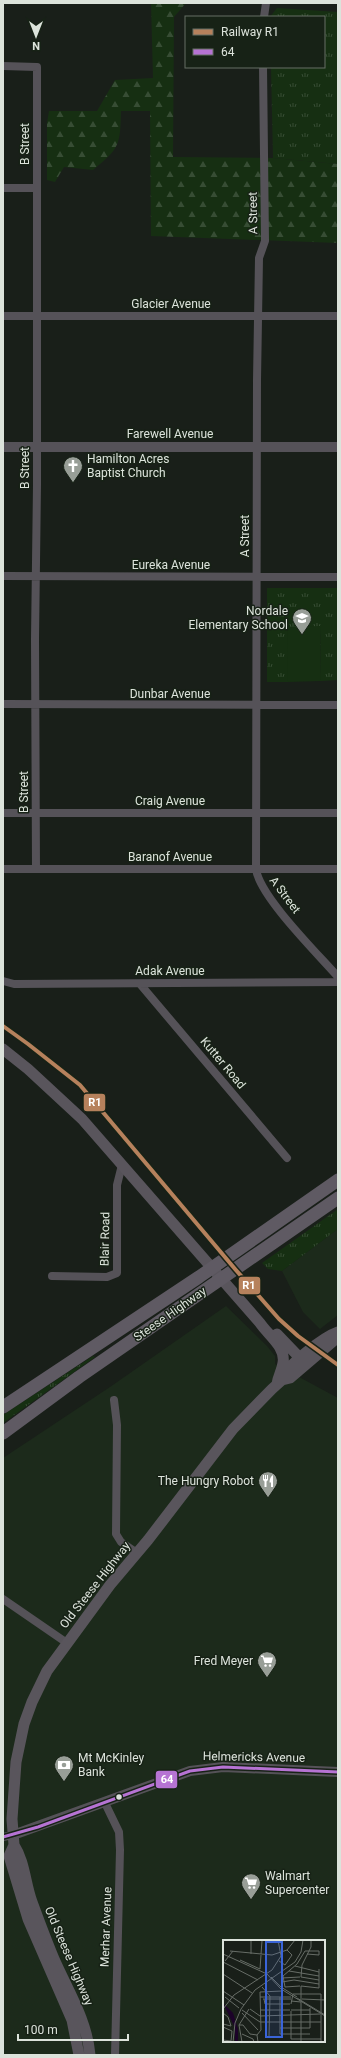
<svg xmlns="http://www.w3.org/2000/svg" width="341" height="2058" font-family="Roboto,sans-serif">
<defs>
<pattern id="grass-tufts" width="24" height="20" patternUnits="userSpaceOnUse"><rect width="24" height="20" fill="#162f12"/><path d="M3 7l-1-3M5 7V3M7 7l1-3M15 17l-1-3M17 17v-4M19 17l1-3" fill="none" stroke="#374d34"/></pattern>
<pattern id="forest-firs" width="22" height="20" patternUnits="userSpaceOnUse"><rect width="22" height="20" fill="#162f12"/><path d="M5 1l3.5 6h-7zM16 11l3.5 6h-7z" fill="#374d34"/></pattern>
</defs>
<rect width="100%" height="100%" fill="#191f19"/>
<path fill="#1c2a1b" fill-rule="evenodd" d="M 338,1229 L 338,1315 L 320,1329 L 303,1312 L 282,1271 Z
M 226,1306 L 267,1346 L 275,1356 L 275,1364 L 338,1398 L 338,2055 L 3,2055 L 3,1458 L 110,1387 ZM 224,1941 L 324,1941 L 324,2041 L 224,2041 Z"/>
<path fill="url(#grass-tufts)" d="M 277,8 L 338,12 L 338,164 L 273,158 L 271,67 L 324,67 L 324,17 L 270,17 Z
M 267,588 L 338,588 L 338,680 L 321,681 L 320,627 L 288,627 L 288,682 L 267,682 Z
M 338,1209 L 338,1229 L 282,1271 L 268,1269 L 262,1263 Z
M 93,1356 L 95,1357 L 3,1423 L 3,1415 Z"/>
<path fill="url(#forest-firs)" d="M 151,3 L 186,3 L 174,17 L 173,157 L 273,158 L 338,164 L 338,243 L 151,236 L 150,111 L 121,111 C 120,145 120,148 93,170 L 64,167 L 55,182 L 47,180 L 47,123 L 49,111 L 97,111 L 115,80 L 153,78 Z"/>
<path fill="#162f12" d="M 320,626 L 321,681 L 288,682 L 287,627 Z"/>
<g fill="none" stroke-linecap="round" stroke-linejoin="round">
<path stroke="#555258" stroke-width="8" d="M 264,17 L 266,3
M 3,66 L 37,67 L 37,485 L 35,639 L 36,869
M 263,67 L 265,241 L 259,258 L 257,380 L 256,869 C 259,896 318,954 338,977
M 3,188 L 37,188
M 3,316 L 338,316
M 3,576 L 338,577
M 3,704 L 338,705
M 3,813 L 338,813
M 3,869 L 338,869
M 3,981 L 14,984 L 338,982
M 140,984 L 287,1158
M 52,1276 L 107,1277 L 117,1273 L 117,1185 L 122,1165
M 114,1400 L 117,1425 L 116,1534 L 121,1542 L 137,1553
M 3,1599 L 67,1643
M 105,1803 L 119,1832 L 120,1850 L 115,2055
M 3,1837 L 13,1835"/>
<path stroke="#555258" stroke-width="10" d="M 3,447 L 338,447
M 13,1835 L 190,1771 L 223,1767 L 338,1772"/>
<path stroke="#59555c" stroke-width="11" d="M 3,1049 L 28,1069 L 82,1119 L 260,1323 C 268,1335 286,1347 283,1363 C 282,1371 278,1376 277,1384
M 277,1334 L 300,1358
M 283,1378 C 288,1364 324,1337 338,1332
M 14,1845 C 25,1862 25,1883 32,1902 C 39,1921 46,1940 54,1959 C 68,1991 87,2020 90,2055
M 79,2055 L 72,2020 L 28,1919 L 9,1856 L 14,1845 L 12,1819 L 16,1762 L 24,1724 L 32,1702 L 47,1671 L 110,1585 L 148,1540 L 233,1429 L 272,1389 L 282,1380 L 290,1378 L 338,1337"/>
<path stroke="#5f5a63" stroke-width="13" d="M 3,1407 L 199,1277 L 338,1180
M 3,1433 L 79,1377 L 338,1198"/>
<g stroke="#172216" stroke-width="6">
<path id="bus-1" d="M 3,1837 L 38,1827 L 190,1771 L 223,1767 L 338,1772"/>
</g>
<use href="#bus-1" stroke="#b673d3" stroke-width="3"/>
<g stroke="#172216" stroke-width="7">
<path id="rail-1" d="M 3,1026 L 28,1044 L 80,1085 L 235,1269 L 279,1319 L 298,1336 L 338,1365"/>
</g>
<use href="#rail-1" stroke="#b6815c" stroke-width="4"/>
</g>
<defs>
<g id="church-pin" transform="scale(1)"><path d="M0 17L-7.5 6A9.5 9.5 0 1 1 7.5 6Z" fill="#989e97" stroke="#172216"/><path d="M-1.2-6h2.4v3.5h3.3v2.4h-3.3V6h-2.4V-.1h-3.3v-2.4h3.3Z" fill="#fff"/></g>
<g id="school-pin" transform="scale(1)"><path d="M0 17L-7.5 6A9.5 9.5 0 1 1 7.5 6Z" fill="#989e97" stroke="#172216"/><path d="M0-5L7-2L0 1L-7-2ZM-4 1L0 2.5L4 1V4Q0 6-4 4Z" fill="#fff"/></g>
<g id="restaurant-pin" transform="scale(1)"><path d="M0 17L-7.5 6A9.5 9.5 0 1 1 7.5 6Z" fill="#989e97" stroke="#172216"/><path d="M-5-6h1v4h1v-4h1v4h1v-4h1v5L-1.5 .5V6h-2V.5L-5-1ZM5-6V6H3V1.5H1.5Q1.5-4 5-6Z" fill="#fff"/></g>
<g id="supermarket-pin" transform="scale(1)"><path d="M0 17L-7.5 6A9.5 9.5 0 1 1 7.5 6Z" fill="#989e97" stroke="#172216"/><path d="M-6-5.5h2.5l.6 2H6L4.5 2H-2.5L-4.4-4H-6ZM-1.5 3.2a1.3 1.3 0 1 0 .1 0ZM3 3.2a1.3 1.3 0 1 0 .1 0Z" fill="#fff"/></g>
<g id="bank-pin" transform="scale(1)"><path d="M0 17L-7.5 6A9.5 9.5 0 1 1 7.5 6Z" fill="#989e97" stroke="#172216"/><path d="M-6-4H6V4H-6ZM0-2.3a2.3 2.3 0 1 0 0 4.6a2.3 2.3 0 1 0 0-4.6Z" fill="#fff"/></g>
</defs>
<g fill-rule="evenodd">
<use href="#church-pin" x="73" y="466"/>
<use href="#school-pin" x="302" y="618"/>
<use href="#restaurant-pin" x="268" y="1481"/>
<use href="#supermarket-pin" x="267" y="1661"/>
<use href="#bank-pin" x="64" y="1765"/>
<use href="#supermarket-pin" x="251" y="1883"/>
</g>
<circle fill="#dce3db" stroke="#172216" stroke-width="1.5" cx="119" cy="1797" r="3.5"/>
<g text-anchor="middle" stroke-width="3" stroke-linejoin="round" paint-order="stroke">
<g font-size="12" fill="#dce3db" stroke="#172216">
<text transform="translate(25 144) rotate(-90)" y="4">B Street</text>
<text transform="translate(253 213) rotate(-91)" y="4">A Street</text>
<text x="171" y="308">Glacier Avenue</text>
<text x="170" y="438">Farewell Avenue</text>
<text transform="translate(25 468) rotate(-90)" y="4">B Street</text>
<text transform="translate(245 536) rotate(-90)" y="4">A Street</text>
<text x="171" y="569">Eureka Avenue</text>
<text x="170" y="698">Dunbar Avenue</text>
<text transform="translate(24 792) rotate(-90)" y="4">B Street</text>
<text x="170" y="805">Craig Avenue</text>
<text x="170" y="861">Baranof Avenue</text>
<text transform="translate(285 895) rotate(53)" y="4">A Street</text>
<text x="170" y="975">Adak Avenue</text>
<text transform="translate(223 1063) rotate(50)" y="4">Kutter Road</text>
<text transform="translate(105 1239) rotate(-89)" y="4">Blair Road</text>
<text transform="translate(170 1314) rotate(-35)" y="4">Steese Highway</text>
<text transform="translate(95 1585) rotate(-52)" y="4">Old Steese Highway</text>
<text transform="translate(254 1757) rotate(1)" y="4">Helmericks Avenue</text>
<text transform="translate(106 1927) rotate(-88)" y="4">Merhar Avenue</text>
<text transform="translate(69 1956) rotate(67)" y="4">Old Steese Highway</text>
</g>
<g font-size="12" fill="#dce3db" stroke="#172216" text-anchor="start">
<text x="87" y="463">Hamilton Acres<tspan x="87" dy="14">Baptist Church</tspan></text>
<text x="288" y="615" text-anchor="end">Nordale<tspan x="288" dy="14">Elementary School</tspan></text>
<text x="254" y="1485" text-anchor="end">The Hungry Robot</text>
<text x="253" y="1665" text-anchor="end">Fred Meyer</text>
<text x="78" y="1762">Mt McKinley<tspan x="78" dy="14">Bank</tspan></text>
<text x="265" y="1880">Walmart<tspan x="265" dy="14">Supercenter</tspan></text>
</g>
</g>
<g transform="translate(223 1940)">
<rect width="102" height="102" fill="#191f19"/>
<path d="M 0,63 L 10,73 L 15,89 L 15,102 L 12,102 L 12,88 Z" fill="#1c0329"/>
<path fill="none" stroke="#676d67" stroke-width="1" d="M 12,0 L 42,0M 7,11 L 49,15 L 64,10 L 72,0M 0,14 L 44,34 L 58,49 L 102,76M 28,14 L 28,1M 38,14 L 39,1M 17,20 L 37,29 L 38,15M 2,21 L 10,11M 56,21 L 62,25 L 69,15 L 64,10M 0,22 L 35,40M 79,25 L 88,7 L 88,0M 72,26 L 96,32M 66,31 L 96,36M 0,34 L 29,53M 48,37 L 58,47 L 74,57M 78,37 L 96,40M 78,37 L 79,25M 59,38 L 77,37M 59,42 L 71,40 L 96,44M 78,46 L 96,48 L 96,29M 39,47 L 47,56 L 46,97M 62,47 L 60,36 L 74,24 L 82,11 L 96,11 L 96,15 L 84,14M 62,47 L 77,46M 0,51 L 21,65M 2,57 L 16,68M 37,57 L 68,57M 57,57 L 57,94 L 87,94M 74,58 L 102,75M 40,59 L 68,59M 41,59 L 42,64 L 67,64M 79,59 L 102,60M 78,60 L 78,46M 68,61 L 78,62 L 78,102M 68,64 L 70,54 L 98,54 L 98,102M 87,68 L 87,88M 0,69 L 11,55 L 49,30 L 58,16 L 55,0M 27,69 L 37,76M 19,70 L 37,82 L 98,82M 37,70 L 67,70M 68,70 L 87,70M 68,71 L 68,99M 0,73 L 5,77 L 8,86 L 0,84M 19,73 L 35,90M 37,76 L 97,74M 16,85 L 20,85 L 27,94 L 34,95 L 35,102M 16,85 L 26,69M 16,85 L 19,102M 0,87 L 9,91 L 8,101 L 0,100M 57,88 L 87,88M 19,94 L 30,99 L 31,102M 34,95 L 38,90 L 37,52 L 59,51 L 59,57M 68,99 L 98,99M 10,102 L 12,83 L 18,69 L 32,50 L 72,22 L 78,12 L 80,0"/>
<path fill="#3a64d8" fill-opacity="0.15" stroke="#3a64d8" stroke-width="2" d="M 43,2 L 59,2 L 59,97 L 43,97 Z"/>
<rect width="102" height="102" fill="none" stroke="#dce3db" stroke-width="2"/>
</g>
<g stroke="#172216" stroke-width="1.5">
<rect x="83" y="1093" width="23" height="19" rx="4" fill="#b6815c"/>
<rect x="238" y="1276" width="23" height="19" rx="4" fill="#b6815c"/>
<rect x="155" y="1770" width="23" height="19" rx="4" fill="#b673d3"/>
</g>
<g font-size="11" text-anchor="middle" font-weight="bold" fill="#fff">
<text x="95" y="1106">R1</text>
<text x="249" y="1289">R1</text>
<text x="167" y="1783">64</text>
</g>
<rect width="341" height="2058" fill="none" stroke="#dce3db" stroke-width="8"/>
<rect x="185" y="16" width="140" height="52" fill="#172216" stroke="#666f65"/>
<rect x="193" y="29" width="20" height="6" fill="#b6815c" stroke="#666f65"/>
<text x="221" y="36" font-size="12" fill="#dce3db">Railway R1</text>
<rect x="193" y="49" width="20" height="6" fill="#b673d3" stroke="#666f65"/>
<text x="221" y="56" font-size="12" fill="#dce3db">64</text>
<g transform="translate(36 36) rotate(180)" stroke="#172216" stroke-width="3" paint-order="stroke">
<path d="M0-3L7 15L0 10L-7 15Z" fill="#dce3db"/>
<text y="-6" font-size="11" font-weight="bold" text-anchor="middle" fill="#dce3db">N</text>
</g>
<path d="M18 2034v6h110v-6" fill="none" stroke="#dce3db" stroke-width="2"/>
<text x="24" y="2034" font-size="12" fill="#dce3db" stroke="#172216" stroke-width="3" paint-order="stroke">100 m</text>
</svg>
